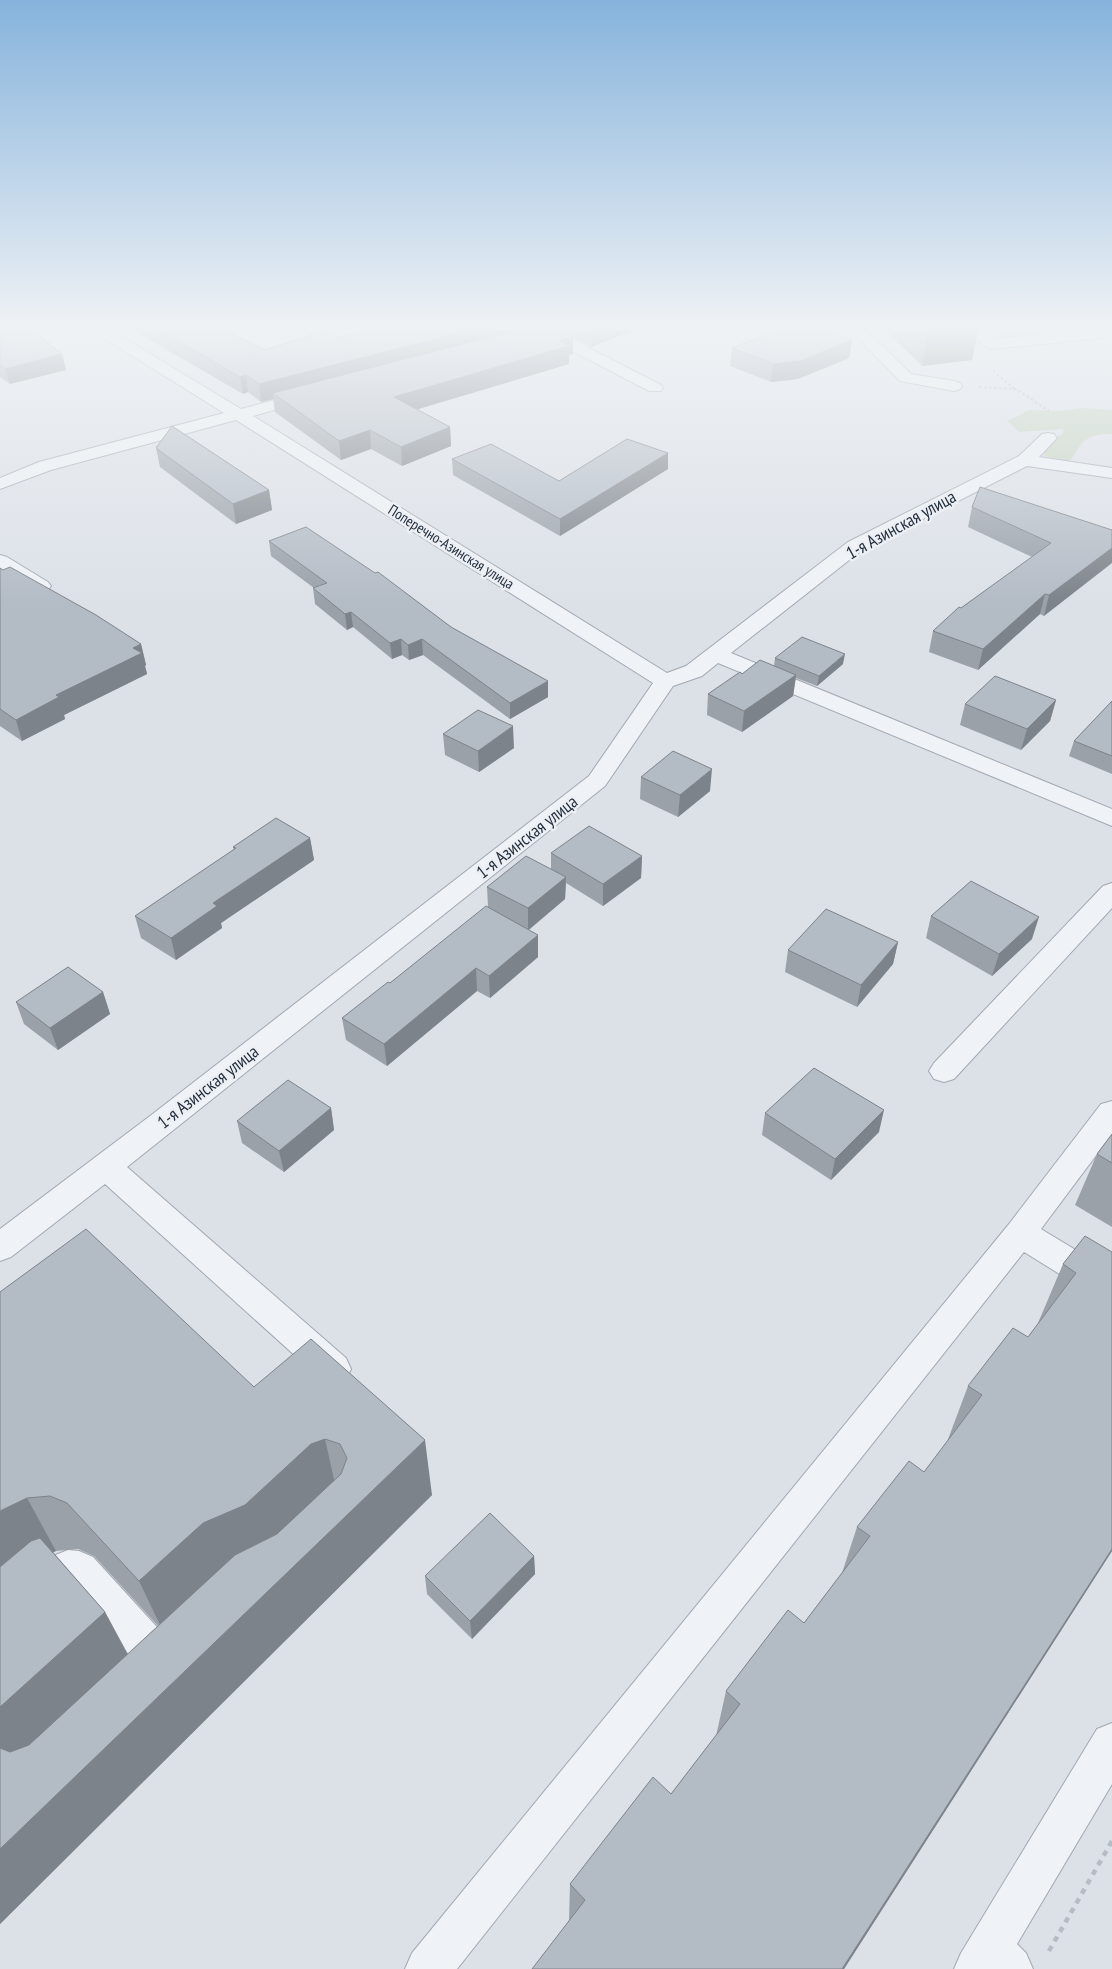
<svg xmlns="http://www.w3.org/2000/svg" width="1112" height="1969" font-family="'PT Sans Narrow',sans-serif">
<rect width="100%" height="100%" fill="#dce1e8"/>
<path fill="#c3d2bd" d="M 988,329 L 1051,329 L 1050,333 L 1006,338 L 987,332 Z
M 1083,408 L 1112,410 L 1112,434 C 1086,433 1082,442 1070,461 L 1044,456 L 1046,444 L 1062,434 L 1064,429 L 1019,432 L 1007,421 L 1029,410 L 1059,411 Z"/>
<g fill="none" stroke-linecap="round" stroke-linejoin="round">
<g stroke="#a1a8b2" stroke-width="2">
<path id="minor" d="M 91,329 L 109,329 L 241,409 L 311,390 L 317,392 L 319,395 L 317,398 L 253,416 L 667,673 L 686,666 L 848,542 L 1019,456 L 1042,434 L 1048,433 L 1054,434 L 1057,438 L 1039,457 L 1112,468 L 1112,478 L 1027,466 L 862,550 L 731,653 L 1112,809 L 1112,826 L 718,663 L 702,676 L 673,686 L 605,786 L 127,1167 L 346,1358 L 351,1369 L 346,1380 L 334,1384 L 322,1380 L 105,1184 L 11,1257 L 0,1261 L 0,1229 L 150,1116 L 589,776 L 653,683 L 236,420 L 51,470 L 0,489 L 0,478 L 39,462 L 224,413 L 94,332 Z
M 533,329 L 552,329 L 661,385 L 663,388 L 661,391 L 649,391 L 536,332 Z
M 849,329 L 865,329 L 911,374 L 954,381 L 960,383 L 962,386 L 960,389 L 954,391 L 900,381 Z
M 965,329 L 982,329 L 994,339 L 1098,329 L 1112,329 L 1112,337 L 991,349 L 986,347 Z
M 0,555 L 7,557 L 48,582 L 51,586 L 48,590 C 31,594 14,578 0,569 Z
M 1112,883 L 1112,908 L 954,1079 L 944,1082 L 934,1079 L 929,1071 L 934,1063 L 1103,886 Z
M 1112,1101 L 1112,1134 L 1041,1229 L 1112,1272 L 1112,1303 L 1100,1299 L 1024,1252 L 457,1969 L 405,1969 L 412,1953 L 1009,1224 L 1101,1104 Z
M 68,1550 L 79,1551 L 93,1557 L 176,1648 L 182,1662 L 176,1676 L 162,1682 L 148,1676 L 70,1588 L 60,1591 L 14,1631 L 0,1637 L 0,1590 L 33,1564 Z
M 1112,1723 L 1112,1784 L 1017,1944 L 1026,1953 L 1033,1969 L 954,1969 L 961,1953 L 1097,1729 Z"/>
</g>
<path stroke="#b6bcc3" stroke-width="2" stroke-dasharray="2.5 2.5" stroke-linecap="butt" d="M 993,371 L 1015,389
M 979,387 L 1016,389 L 1049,411"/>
<path stroke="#b6bcc3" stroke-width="4.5" stroke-dasharray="5.5 5.5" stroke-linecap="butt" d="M 1049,1951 L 1112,1841"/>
<use href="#minor" fill="#eff2f6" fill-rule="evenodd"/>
</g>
<path fill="#9aa1a9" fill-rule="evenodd" d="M 0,329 L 62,354 L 66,370 L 10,384 L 0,377 Z
M 131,329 L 223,329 L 264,350 L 339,338 L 564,331 L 564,329 L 637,329 L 591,347 L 573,337 L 573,354 L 569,355 L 569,364 L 417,409 L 450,427 L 451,446 L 402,466 L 371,449 L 341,460 L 275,412 L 273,399 L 261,402 L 248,392 L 243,394 Z
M 884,329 L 978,329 L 972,360 L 922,366 Z
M 852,340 L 849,358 L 798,379 L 771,382 L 730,366 L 732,348 Z
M 156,448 L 269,490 L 272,510 L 236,524 L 160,467 Z
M 452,459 L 559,481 L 668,469 L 560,536 L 453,475 Z
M 972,507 L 1112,530 L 1044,616 L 1040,614 L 978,670 L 929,652 L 933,631 L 961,608 L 1032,557 L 968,527 Z
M 269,541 L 451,627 L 548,697 L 510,719 L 423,655 L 409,660 L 402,655 L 392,659 L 353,627 L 347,630 L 315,604 L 313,588 L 314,588 L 271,556 Z
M 0,568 L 141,644 L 146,665 L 145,666 L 147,674 L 64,715 L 65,719 L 22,741 L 0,726 Z
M 775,658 L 843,664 L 817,686 L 796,678 L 793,696 L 742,732 L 707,715 L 708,694 L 742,674 L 774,666 Z
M 1056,700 L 1050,721 L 1021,750 L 960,725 L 965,704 Z
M 1112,701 L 1112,774 L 1069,756 L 1074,741 Z
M 443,734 L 514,748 L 479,772 L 445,755 Z
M 641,777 L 710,791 L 678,817 L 640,799 Z
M 310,838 L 314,860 L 221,923 L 222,928 L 176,960 L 141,938 L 135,916 L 234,850 L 233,847 Z
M 551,853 L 642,856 L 641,878 L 603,906 L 566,883 L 565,899 L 529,930 L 538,957 L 490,998 L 477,991 L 387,1066 L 346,1040 L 342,1018 L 390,983 L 488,907 L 487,887 L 551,869 Z
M 931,916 L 1032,939 L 992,976 L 926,938 Z
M 898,942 L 893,964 L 857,1007 L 785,972 L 788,950 Z
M 103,992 L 110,1014 L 58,1050 L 24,1024 L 16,1002 Z
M 331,1108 L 334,1130 L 284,1172 L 242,1143 L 237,1121 Z
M 765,1113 L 879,1132 L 831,1180 L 762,1135 Z
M 1112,1134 L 1112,1227 L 1075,1205 L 1097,1154 Z
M 1112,1252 L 1112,1551 L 844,1969 L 569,1921 L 570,1884 L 671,1794 L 716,1736 L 726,1691 L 804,1623 L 842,1573 L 857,1527 L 924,1472 L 947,1442 L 968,1386 L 1028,1337 L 1039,1323 L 1038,1323 L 1063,1264 Z
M 0,1292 L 254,1387 L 432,1495 L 0,1924 ZM 78,1549 L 94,1556 L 158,1626 L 128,1654 L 105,1612 L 53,1552 L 56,1551 Z
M 534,1556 L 535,1574 L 472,1639 L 427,1594 L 425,1576 Z"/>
<path fill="#7d838a" d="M 475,329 L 533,329 L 273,393 L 273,399 L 261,402 L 259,384 Z
M 594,329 L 637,329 L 591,347 L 592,330 Z
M 928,329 L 978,329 L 972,360 L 922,366 Z
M 573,336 L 573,354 L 569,355 L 569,364 L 395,416 L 394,397 Z
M 852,340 L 849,358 L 798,379 L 771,382 L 773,364 Z
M 62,354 L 66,370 L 10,384 L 5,369 Z
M 246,375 L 248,392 L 243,394 L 240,377 Z
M 450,427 L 451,446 L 402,466 L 401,447 Z
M 370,430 L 371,449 L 341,460 L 339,441 Z
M 668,453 L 668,469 L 560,536 L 560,519 Z
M 269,490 L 272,510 L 236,524 L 233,504 Z
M 1112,548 L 1112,563 L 1044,616 L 1049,595 Z
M 1045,594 L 1040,614 L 978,670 L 983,649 Z
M 351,612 L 353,627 L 347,630 L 345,614 Z
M 401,639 L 402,655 L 392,659 L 390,643 Z
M 422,639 L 423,655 L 409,660 L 408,645 Z
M 141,644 L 146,665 L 145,666 L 147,674 L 64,715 L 65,719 L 22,741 L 16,720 L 133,648 Z
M 845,654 L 843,664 L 817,686 L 819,676 Z
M 796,675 L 793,696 L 742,732 L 744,711 Z
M 548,681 L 548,697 L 510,719 L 510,703 Z
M 1056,700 L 1050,721 L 1021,750 L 1027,729 Z
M 513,726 L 514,748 L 479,772 L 478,751 Z
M 712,769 L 710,791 L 678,817 L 680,795 Z
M 310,838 L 314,860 L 221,923 L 222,928 L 176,960 L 171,938 L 213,903 Z
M 642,856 L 641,878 L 603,906 L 603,884 Z
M 566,877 L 565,899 L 528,930 L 528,908 Z
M 1039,917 L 1032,939 L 992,976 L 999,954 Z
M 538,935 L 538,957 L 490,998 L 489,976 Z
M 898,942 L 893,964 L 857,1007 L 861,985 Z
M 476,968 L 477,991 L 387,1066 L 384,1044 Z
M 103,992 L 110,1014 L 58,1050 L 50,1028 Z
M 331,1108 L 334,1130 L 284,1172 L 279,1151 Z
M 884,1110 L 879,1132 L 831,1180 L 835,1159 Z
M 325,1439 L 337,1493 L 163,1631 L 139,1581 L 203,1523 L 311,1444 Z
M 425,1440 L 432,1495 L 0,1924 L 0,1849 Z
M 27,1498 L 56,1551 L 24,1567 L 0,1588 L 0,1511 Z
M 1112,1549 L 1112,1551 L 844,1969 L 842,1969 Z
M 534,1556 L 535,1574 L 472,1639 L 470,1621 Z
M 105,1612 L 131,1661 L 28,1757 L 0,1753 L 0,1707 Z"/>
<path fill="#b3bbc5" stroke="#7d838a" d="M 0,329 L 31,329 L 62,354 L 5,369 L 0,365 Z
M 157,329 L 223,329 L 264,350 L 326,331 L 339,338 L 374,329 L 475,329 L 259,384 L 246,375 L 240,377 Z
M 521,329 L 560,329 L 573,336 L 560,341 L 569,346 L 394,397 L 450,427 L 401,447 L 370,430 L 339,441 L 273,393 Z
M 781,329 L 823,329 L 852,340 L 800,361 L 773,364 L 732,348 Z
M 172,426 L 269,490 L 233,504 L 156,448 Z
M 627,439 L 668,453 L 560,519 L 452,459 L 491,444 L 559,481 Z
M 980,487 L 1112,530 L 1112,548 L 1049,595 L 1045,594 L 983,649 L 933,631 L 959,607 L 961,608 L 1051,543 L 972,507 Z
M 306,527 L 375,573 L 378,572 L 451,627 L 548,681 L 510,703 L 422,639 L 408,645 L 401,639 L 390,643 L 351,612 L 345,614 L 313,588 L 327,583 L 269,541 Z
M 10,567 L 96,615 L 141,644 L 133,648 L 142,653 L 56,695 L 59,697 L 16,720 L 0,709 L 0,568 L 3,570 Z
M 802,637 L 845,654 L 819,676 L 775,658 Z
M 760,660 L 796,675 L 744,711 L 708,694 L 740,672 L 742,674 Z
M 995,676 L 1056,700 L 1027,729 L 965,704 Z
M 1112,701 L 1112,756 L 1074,741 Z
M 478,710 L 513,726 L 478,751 L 443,734 Z
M 673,751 L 712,769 L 680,795 L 641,777 Z
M 276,818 L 310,838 L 213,903 L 217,906 L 171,938 L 135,916 L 236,848 L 233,847 Z
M 589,826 L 642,856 L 603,884 L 551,853 Z
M 526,856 L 566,877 L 528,908 L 487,887 Z
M 971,881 L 1039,917 L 999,954 L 931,916 Z
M 486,906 L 538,935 L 489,976 L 476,968 L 384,1044 L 342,1018 L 388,982 L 390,983 Z
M 826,909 L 898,942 L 861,985 L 788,950 Z
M 68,967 L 103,992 L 50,1028 L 16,1002 Z
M 814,1068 L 884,1110 L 835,1159 L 765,1113 Z
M 288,1080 L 331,1108 L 279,1151 L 237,1121 Z
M 1112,1134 L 1112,1163 L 1097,1154 Z
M 86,1229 L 254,1387 L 311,1339 L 425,1440 L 0,1849 L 0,1748 L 10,1752 L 29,1745 L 235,1555 L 277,1534 L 341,1474 L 347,1458 L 340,1444 L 325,1439 L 311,1444 L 245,1505 L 203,1523 L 139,1581 L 67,1503 L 50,1496 L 27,1498 L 0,1511 L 0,1292 Z
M 1085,1236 L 1112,1252 L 1112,1549 L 842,1969 L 532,1969 L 585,1900 L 570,1884 L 653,1777 L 671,1794 L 740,1704 L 726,1691 L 788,1610 L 804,1623 L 870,1536 L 857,1527 L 909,1461 L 924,1472 L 982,1395 L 968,1386 L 1013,1328 L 1028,1337 L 1076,1273 L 1063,1264 Z
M 490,1513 L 534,1556 L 470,1621 L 425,1576 Z
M 40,1538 L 105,1612 L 0,1707 L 0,1567 L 31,1541 Z"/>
<linearGradient id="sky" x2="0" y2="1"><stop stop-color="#86b3dc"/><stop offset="0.54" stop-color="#eff2f5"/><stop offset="1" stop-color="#eff2f5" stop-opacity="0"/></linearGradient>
<rect width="1112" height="604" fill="url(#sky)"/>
<g text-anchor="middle" stroke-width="5" stroke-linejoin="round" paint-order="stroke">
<g font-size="15" fill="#25303f" stroke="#ecf0f5">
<text transform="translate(451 547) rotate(32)" y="5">Поперечно-Азинская улица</text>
</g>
<g font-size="18" fill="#25303f" stroke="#ecf0f5">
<text transform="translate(901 525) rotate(-29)" y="6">1-я Азинская улица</text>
<text transform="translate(527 837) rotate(-38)" y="6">1-я Азинская улица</text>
<text transform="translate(208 1087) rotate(-38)" y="6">1-я Азинская улица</text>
</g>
</g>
</svg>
